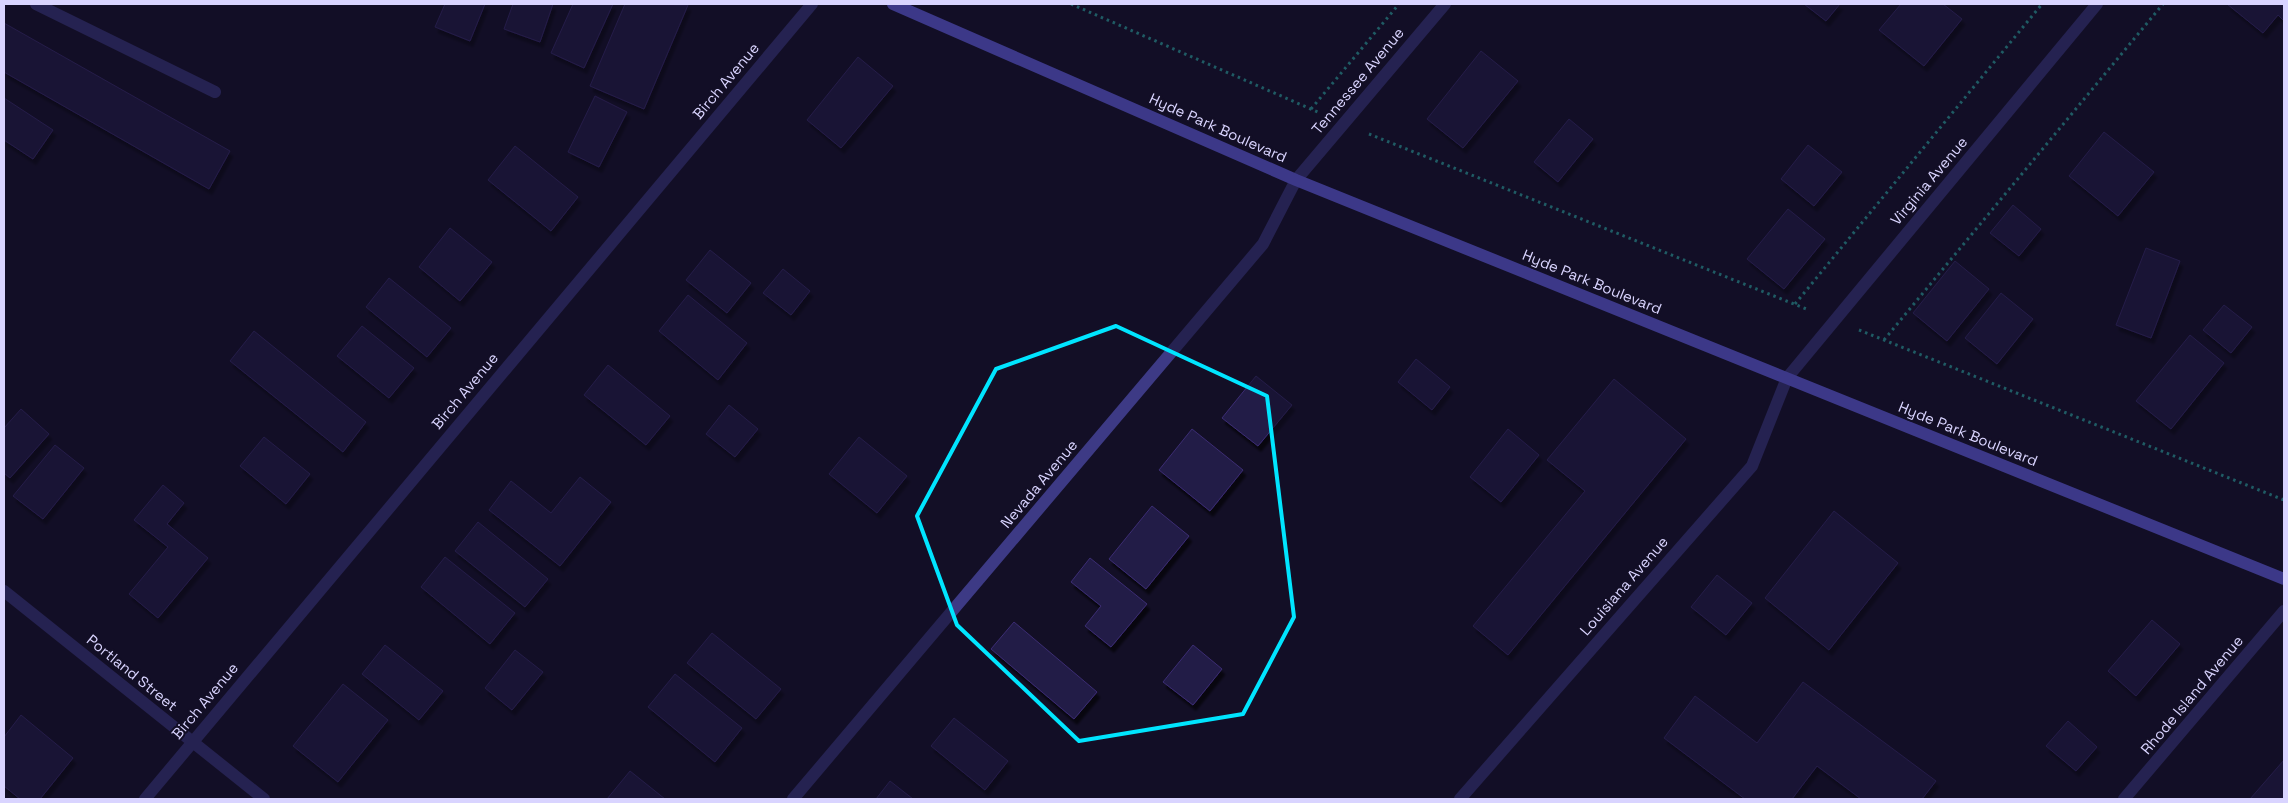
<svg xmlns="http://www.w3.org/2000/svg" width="2288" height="803" font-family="'Space Grotesk',sans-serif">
<defs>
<filter id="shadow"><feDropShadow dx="3" dy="5.5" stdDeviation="1" flood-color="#0009"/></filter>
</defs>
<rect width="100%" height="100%" fill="#130f26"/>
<path fill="#241b47" stroke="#3b2d73" filter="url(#shadow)" d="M 445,4 L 485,4 L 470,41 L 435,27 Z
M 513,4 L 553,4 L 540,42 L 504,29 Z
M 573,4 L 613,4 L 584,68 L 551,53 Z
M 625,4 L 688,5 L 644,109 L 590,86 Z
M 1804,4 L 1840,4 L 1826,21 Z
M 1901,4 L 1943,4 L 1962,19 L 1924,66 L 1879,30 Z
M 2227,4 L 2284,4 L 2284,21 L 2278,15 L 2263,33 Z
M 4,23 L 230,151 L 209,189 L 4,72 Z
M 1481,51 L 1518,81 L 1463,148 L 1427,119 Z
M 858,57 L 893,86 L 841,148 L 807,120 Z
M 595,96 L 627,112 L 599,167 L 568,152 Z
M 4,98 L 53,130 L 33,159 L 4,140 Z
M 1569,119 L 1593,139 L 1558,182 L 1534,162 Z
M 2104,132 L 2154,172 L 2118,216 L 2069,176 Z
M 1808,145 L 1842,172 L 1814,206 L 1781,179 Z
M 515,146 L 578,197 L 551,231 L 488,180 Z
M 2013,205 L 2041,229 L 2019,256 L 1990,233 Z
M 1788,209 L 1825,239 L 1784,289 L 1747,259 Z
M 450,228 L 492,262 L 460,301 L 419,267 Z
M 2146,248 L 2180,261 L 2151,338 L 2116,325 Z
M 710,250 L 751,283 L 727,313 L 686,280 Z
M 1955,261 L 1989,289 L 1947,341 L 1913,313 Z
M 783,269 L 810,291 L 791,315 L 763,293 Z
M 389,278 L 451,328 L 427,357 L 366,307 Z
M 2001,293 L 2033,319 L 1997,364 L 1965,338 Z
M 688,295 L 747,343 L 718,380 L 659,331 Z
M 2224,305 L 2252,327 L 2231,353 L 2203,330 Z
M 362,326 L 414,368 L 389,398 L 337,356 Z
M 254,331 L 366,422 L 343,452 L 230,361 Z
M 2190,335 L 2224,363 L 2171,429 L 2136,401 Z
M 1416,359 L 1450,387 L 1432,410 L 1398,382 Z
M 608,365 L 670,416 L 646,445 L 584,395 Z
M 1256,376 L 1292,405 L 1258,446 L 1222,418 Z
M 1614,379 L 1686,439 L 1508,655 L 1473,626 L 1585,491 L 1547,460 Z
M 729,405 L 758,429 L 735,457 L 706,434 Z
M 21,409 L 49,434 L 10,478 L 4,473 L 4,428 Z
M 1192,429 L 1243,470 L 1210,511 L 1159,470 Z
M 1508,429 L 1539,455 L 1501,502 L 1470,477 Z
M 264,437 L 310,474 L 286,504 L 240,466 Z
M 859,437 L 907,476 L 877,513 L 829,474 Z
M 55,445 L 84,468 L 43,519 L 13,496 Z
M 580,477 L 611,502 L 560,566 L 489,510 L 511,481 L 551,513 Z
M 163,485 L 184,503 L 167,524 L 208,558 L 158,618 L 129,594 L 168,547 L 134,520 Z
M 1152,506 L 1189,536 L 1146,589 L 1109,559 Z
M 1834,511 L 1898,563 L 1829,650 L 1765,598 Z
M 478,522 L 548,579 L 525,607 L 455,551 Z
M 445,557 L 515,613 L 490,644 L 421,587 Z
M 1090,558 L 1147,604 L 1111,647 L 1085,626 L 1101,606 L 1071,582 Z
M 1717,575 L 1752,603 L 1726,635 L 1691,607 Z
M 2152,620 L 2180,644 L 2136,696 L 2108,671 Z
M 1014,622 L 1097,692 L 1074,719 L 991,649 Z
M 712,633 L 781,689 L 756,719 L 687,663 Z
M 385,645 L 443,691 L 419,720 L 362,674 Z
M 1193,645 L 1222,669 L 1193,705 L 1163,682 Z
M 515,650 L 543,672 L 512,710 L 485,688 Z
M 675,674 L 742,728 L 715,762 L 648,707 Z
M 1803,682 L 1936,781 L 1922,799 L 1861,799 L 1817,766 L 1792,799 L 1745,799 L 1664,738 L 1695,696 L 1757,743 Z
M 343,684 L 388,720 L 338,782 L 293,746 Z
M 21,715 L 73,758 L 40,799 L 20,799 L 4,786 L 4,737 Z
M 954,718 L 1008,761 L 985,790 L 931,746 Z
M 2068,721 L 2097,747 L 2076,771 L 2046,746 Z
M 2284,760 L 2284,799 L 2250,799 Z
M 630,771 L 665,799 L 607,799 Z
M 890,781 L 913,799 L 876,799 Z"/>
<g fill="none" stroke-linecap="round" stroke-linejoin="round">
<path stroke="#2fb8b0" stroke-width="3" stroke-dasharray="2.5 4" stroke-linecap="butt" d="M 1071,4 L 1320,113
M 1311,109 L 1399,4
M 1369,134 L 1809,310
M 1795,304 L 2042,4
M 1859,330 L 2284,500
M 1884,340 L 2163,4"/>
<path stroke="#3d3a85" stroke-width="12" d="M 36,4 L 215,92"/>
<path stroke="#3d3a85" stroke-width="12" d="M 4,591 L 264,799
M 145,799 L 812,4
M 793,799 L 1263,244 L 1296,180 L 1445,4
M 1460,799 L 1752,466 L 1787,378 L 2097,4
M 2124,799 L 2284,611"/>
<path stroke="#6f6bff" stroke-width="12" d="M 893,4 L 1296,180 L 2284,579"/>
</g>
<path d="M0 0H2288V803H0ZM 1116,326 L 1267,396 L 1294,617 L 1243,714 L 1079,741 L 957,625 L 917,516 L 996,369 Z" fill="#130f26" fill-opacity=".55" fill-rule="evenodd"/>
<path fill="none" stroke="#00e5ff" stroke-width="4" stroke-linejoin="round" d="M 1116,326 L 1267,396 L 1294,617 L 1243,714 L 1079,741 L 957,625 L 917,516 L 996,369 Z"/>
<g text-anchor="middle" stroke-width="4" stroke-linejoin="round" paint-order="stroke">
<g font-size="15" fill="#d9d4ff" stroke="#130f26">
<text transform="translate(726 81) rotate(-50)" y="5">Birch Avenue</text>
<text transform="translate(1358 81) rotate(-50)" y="5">Tennessee Avenue</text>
<text transform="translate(1218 128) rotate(24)" y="5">Hyde Park Boulevard</text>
<text transform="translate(1929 181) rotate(-50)" y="5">Virginia Avenue</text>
<text transform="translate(1592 282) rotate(22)" y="5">Hyde Park Boulevard</text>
<text transform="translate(465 391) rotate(-50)" y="5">Birch Avenue</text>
<text transform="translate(1968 434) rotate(22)" y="5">Hyde Park Boulevard</text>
<text transform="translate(1039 484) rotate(-50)" y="5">Nevada Avenue</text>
<text transform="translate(1624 586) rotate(-49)" y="5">Louisiana Avenue</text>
<text transform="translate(132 673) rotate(39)" y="5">Portland Street</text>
<text transform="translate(2192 695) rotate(-50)" y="5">Rhode Island Avenue</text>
<text transform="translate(205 701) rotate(-50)" y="5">Birch Avenue</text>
</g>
</g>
<rect width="2288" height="803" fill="none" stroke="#d9d4ff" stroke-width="10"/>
</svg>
